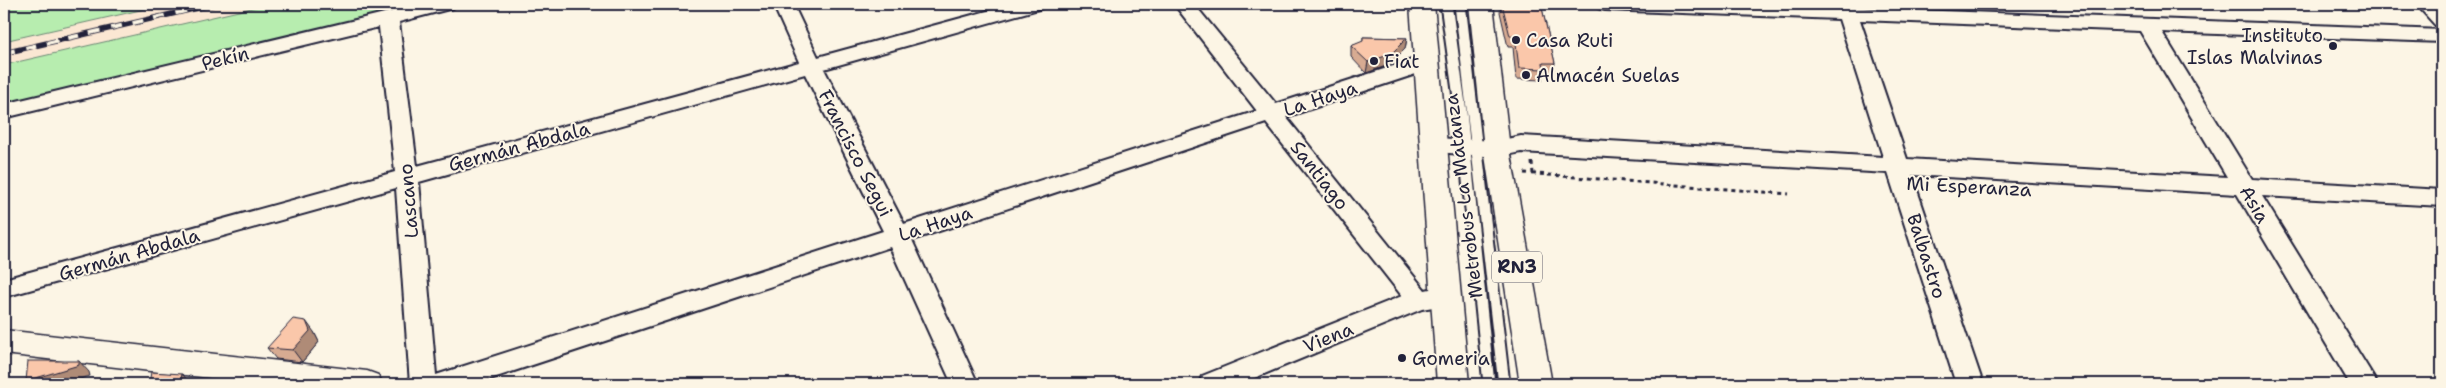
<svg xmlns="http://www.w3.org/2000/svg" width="2446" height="388" font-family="'Shantell Sans',sans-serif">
<rect width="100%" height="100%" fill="#fcf5e5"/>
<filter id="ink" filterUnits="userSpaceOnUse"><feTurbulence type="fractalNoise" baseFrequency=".02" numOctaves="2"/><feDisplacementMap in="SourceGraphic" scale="10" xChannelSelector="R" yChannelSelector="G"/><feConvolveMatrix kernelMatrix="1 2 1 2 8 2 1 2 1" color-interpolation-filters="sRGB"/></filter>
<g filter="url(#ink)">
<path fill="#fbe7d3" d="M 161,4 L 428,4 L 4,106 L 4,41 Z"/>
<path fill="#b7edaf" stroke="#6c8875" d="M 4,4 L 167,4 L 4,41 Z
M 269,4 L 428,4 L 4,106 L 4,65 Z"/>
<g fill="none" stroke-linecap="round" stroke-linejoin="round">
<g stroke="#22223b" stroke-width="15">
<path id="service" d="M 1446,4 L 1461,112 L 1489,384
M 1460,4 L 1504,384"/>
</g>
<g stroke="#22223b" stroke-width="4">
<path id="minor" d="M 422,4 L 456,4 L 453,8 L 399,22 L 417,166 L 799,62 L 773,4 L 793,4 L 818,57 L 1013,4 L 1045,4 L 1042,8 L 824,69 L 904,224 L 1257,111 L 1174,4 L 1194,4 L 1276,104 L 1418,58 L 1426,56 L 1434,58 L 1437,63 L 1434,68 L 1286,117 L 1425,290 L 1435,288 L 1444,291 L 1448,298 L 1444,305 L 1422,309 L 1240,384 L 1199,384 L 1202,376 L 1402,296 L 1266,123 L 912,240 L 978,384 L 952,384 L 890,247 L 475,384 L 410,384 L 396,188 L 4,297 L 4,279 L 395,172 L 379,27 L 4,118 L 4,104 ZM 805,74 L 883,231 L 436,375 L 419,182 Z
M 1595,4 L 1759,4 L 2442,30 L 2442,42 L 2162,32 L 2252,179 L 2442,190 L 2442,206 L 2262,196 L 2378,384 L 2350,384 L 2237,194 L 1912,175 L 1983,384 L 1956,384 L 1888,173 L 1521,152 L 1497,157 L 1425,151 L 1422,146 L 1425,141 L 1433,138 L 1497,141 L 1521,136 L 1883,157 L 1839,19 L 1605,10 L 1598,8 ZM 1860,20 L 2140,31 L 2227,177 L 1907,159 Z
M 2416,4 L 2437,4 L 2442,9 L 2442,27 L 2435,25 Z"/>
</g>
<g stroke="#22223b" stroke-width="3">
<path id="secondary" d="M 4,330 L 367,371 L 378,375 L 383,384 L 262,384 L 4,354 Z"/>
</g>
<g stroke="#22223b" stroke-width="3">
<path id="trunk" d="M 1410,4 L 1434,4 L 1469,384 L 1437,384 Z
M 1469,4 L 1493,4 L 1510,149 L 1552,384 L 1520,384 L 1484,149 Z"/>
</g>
<path stroke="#22223b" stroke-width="3" stroke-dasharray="4 4" stroke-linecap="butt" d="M 1532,162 L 1533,174
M 1524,173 L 1789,194"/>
<use href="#service" stroke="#fcf5e5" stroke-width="11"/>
<use href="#minor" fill="#fcf5e5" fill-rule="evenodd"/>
<use href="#secondary" fill="#fcf5e5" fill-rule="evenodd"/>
<use href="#trunk" fill="#fcf5e5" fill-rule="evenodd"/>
<g stroke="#22223b" stroke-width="5.5">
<path id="rail" d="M 4,53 L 215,4"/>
</g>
<use href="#rail" stroke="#fcf5e5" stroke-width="4" stroke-dasharray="11" stroke-linecap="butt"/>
</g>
<path fill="#d7ab92" stroke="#22223b" d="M 1501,4 L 1541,4 L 1555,63 L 1553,74 L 1543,74 L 1542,80 L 1516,79 L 1513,47 L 1508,47 L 1500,12 Z
M 1363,37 L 1407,38 L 1405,49 L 1389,65 L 1366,73 L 1351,57 L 1351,46 L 1363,42 Z
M 314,332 L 319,342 L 302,362 L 276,359 L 267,348 Z"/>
<path fill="#af8b77" stroke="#22223b" d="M 1407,38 L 1405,49 L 1389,65 L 1366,73 L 1368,62 Z
M 306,321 L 314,332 L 319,342 L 302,362 L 293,350 Z
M 79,361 L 89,372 L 90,376 L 63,384 L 29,384 L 26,381 Z
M 182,374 L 191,384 L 180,384 Z"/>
<path fill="#fac7aa" stroke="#22223b" d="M 1502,4 L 1541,4 L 1555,63 L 1543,63 L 1544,69 L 1519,68 L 1515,36 L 1510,36 Z
M 1363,37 L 1407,38 L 1391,54 L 1368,62 L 1351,46 L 1363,41 Z
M 293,319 L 306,321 L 310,331 L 293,350 L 267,348 Z
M 28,361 L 79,361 L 79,365 L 26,381 Z
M 151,372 L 182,374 L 180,384 L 149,384 Z
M 216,381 L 236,382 L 236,384 L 216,384 Z"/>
</g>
<g fill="#22223b" stroke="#fcf5e5" stroke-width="2">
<circle cx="1516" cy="40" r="5"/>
<circle cx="2333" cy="46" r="5"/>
<circle cx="1374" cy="61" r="5"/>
<circle cx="1526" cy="75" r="5"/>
<circle cx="1402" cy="358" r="5"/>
</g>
<g text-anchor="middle" stroke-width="4" stroke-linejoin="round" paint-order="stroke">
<rect fill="#fcf5e5" stroke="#63616e" stroke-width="1" x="1492" y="251.5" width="50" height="31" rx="4"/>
<g font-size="18" font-weight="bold" fill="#22223b">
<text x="1517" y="273">RN3</text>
</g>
<g font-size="19" fill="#22223b" stroke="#fcf5e5" text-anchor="start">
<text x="2323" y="42" text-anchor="end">Instituto<tspan x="2323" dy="22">Islas Malvinas</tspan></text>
<text x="1526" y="47">Casa Ruti</text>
<text x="1384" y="68">Fiat</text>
<text x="1536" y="82">Almacén Suelas</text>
<text x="1412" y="365">Gomeria</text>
</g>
<g font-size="19" fill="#22223b" stroke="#fcf5e5">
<text transform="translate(225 58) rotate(-14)" y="7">Pekín</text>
<text transform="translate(1320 98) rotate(-18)" y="7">La Haya</text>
<text transform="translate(519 146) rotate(-15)" y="7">Germán Abdala</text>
<text transform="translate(856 153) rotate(63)" y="7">Francisco Segui</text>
<text transform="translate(1320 175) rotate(52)" y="7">Santiago</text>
<text transform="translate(1969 186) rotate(3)" y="7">Mi Esperanza</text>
<text transform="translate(1463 196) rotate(-97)" y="7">Metrobus La Matanza</text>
<text transform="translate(408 201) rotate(-95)" y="7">Lascano</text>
<text transform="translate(2255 204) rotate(60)" y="7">Asia</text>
<text transform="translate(935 223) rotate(-18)" y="7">La Haya</text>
<text transform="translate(129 254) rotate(-16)" y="7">Germán Abdala</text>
<text transform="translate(1927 256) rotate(72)" y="7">Balbastro</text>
<text transform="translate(1328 337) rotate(-22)" y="7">Viena</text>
</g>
</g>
<rect width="2446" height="388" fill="none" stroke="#fcf5e5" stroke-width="20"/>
<rect x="10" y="10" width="2426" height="368" fill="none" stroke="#22223b" stroke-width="2" filter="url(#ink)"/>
</svg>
